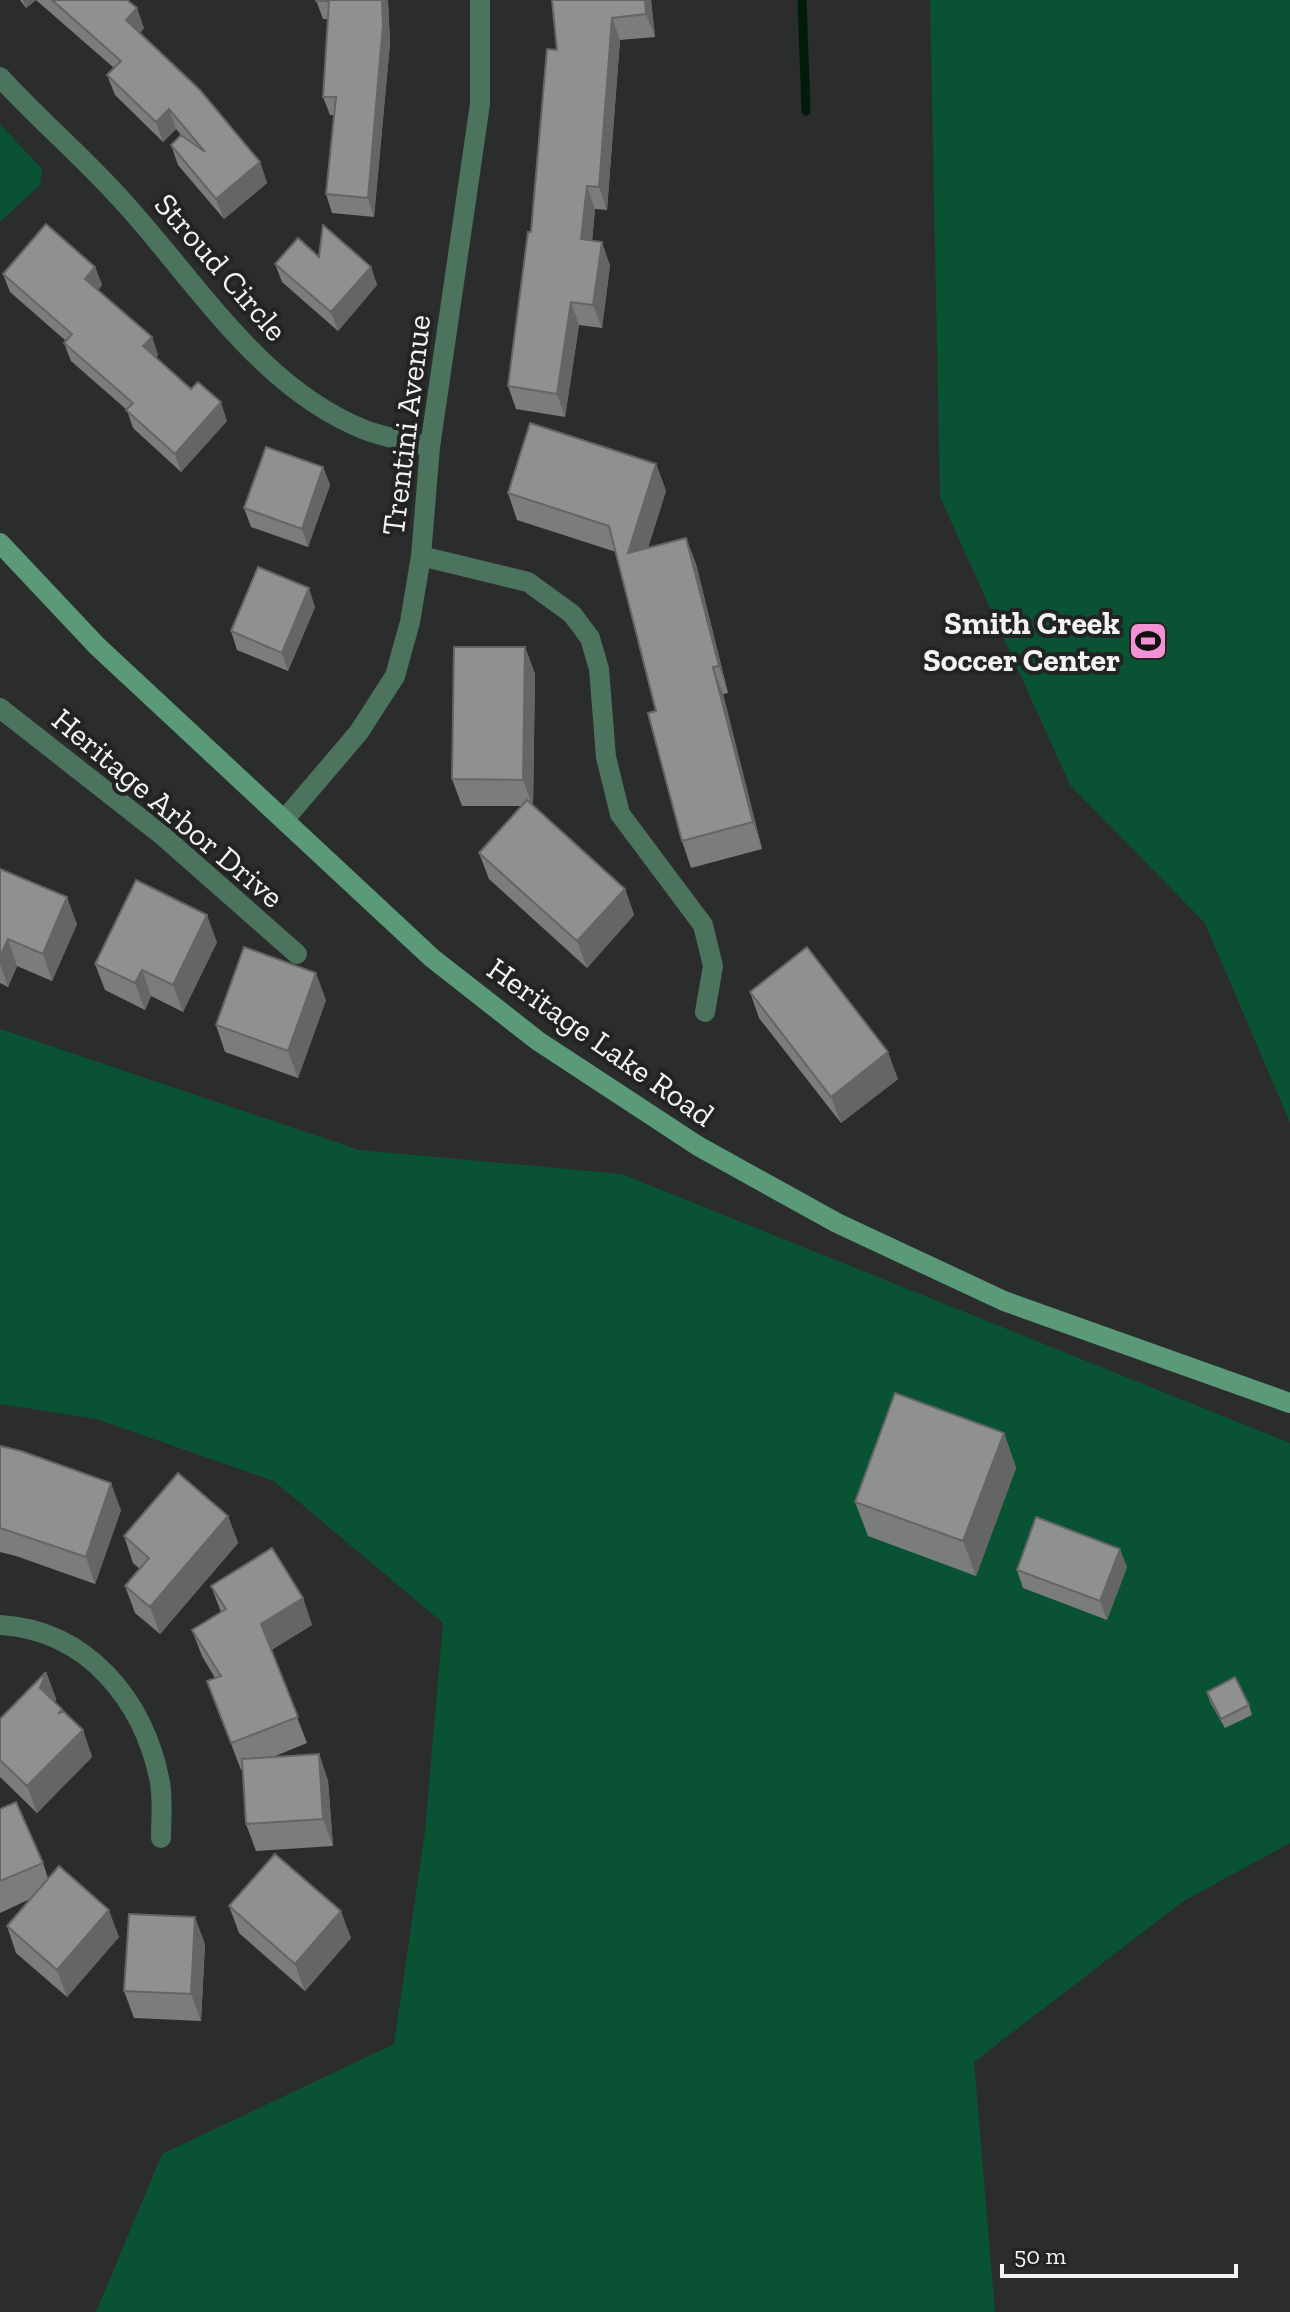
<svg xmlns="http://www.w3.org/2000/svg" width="1290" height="2312" font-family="'Zilla Slab',serif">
<rect width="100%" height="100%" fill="#2b2d2c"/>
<path fill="#095234" d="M 930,0 L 1290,0 L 1290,1123 L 1205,923 L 1070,785 L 940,497 Z
M 0,124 L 42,169 L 40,185 L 0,222 Z
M 0,1029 L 359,1150 L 622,1174 L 1290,1443 L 1290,1843 L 1182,1902 L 974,2062 L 995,2312 L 96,2312 L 162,2154 L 394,2044 L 425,1831 L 443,1623 L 274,1481 L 96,1419 L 0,1404 Z"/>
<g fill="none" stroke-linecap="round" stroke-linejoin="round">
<path stroke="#001b0c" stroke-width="9" d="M 802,0 L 806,111"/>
<path stroke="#4c735d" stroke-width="20" d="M 0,77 C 41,122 88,161 128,207 C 199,286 262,389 365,430 C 386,438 409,441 430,447
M 421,556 L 528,582 L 572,614 L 590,638 L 599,669 L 606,757 L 620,814 L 703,925 L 713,966 L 705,1012
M 0,708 L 163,836 L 297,954
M 285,819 L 359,732 L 395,676 L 410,622 L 421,556 L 430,447 L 480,104 L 480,0
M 0,1625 C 88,1630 144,1701 160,1782 C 163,1800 161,1820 161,1838"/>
<path stroke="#5a9a78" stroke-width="20" d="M 0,543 L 97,646 L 432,958 L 538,1041 L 698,1146 L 837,1223 L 1004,1301 L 1290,1403"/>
</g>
<path fill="#7a7d7b" d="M 20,0 L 127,0 L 144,28 L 140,33 L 260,162 L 267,183 L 224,219 L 178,165 L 171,145 L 182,136 L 176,129 L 163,142 L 115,95 L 107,75 L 114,68 L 36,0 L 26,8 Z
M 316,0 L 388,0 L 390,43 L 374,217 L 332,213 L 326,194 L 334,115 L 330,115 L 323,97 L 328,19 L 323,19 Z
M 552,0 L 651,0 L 655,37 L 620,40 L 607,210 L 595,209 L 592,241 L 610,265 L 602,328 L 579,325 L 565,417 L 516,409 L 508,386 L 557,50 Z
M 275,264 L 371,267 L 377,285 L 338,331 L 282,282 Z
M 95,267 L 102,285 L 98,290 L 152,337 L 158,355 L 156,358 L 227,421 L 181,472 L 133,428 L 127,410 L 71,361 L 64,343 L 66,341 L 10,292 L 3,274 Z
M 656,464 L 666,491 L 648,548 L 686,538 L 696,564 L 728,693 L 723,694 L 762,849 L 691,868 L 682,841 L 656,711 L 616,552 L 517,520 L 508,493 Z
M 323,467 L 330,485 L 308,547 L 251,527 L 244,508 Z
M 315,607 L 288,671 L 237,650 L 231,631 Z
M 525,647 L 535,674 L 533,806 L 625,889 L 634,915 L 587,968 L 489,879 L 479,853 L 521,806 L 462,806 L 452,779 Z
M 0,869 L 77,924 L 52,981 L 17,966 L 8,987 L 0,983 Z
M 217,942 L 183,1012 L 151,996 L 145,1010 L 105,990 L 95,964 Z
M 750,992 L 898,1079 L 841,1123 L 759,1018 Z
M 326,1000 L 298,1078 L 225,1052 L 216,1025 Z
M 1004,1433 L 1016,1468 L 976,1576 L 868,1536 L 855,1502 Z
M 0,1446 L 121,1510 L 95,1584 L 16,1556 L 0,1552 Z
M 228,1516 L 238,1543 L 160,1634 L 135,1613 L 125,1586 L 140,1569 L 133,1563 L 124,1536 Z
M 1127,1567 L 1107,1620 L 1023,1588 L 1017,1570 Z
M 211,1586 L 303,1598 L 312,1625 L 271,1650 L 307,1743 L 273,1757 L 319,1754 L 328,1781 L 333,1846 L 256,1851 L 246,1824 L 243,1769 L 241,1770 L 207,1681 L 215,1678 L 202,1656 L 192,1630 L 221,1612 Z
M 46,1672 L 56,1699 L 54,1702 L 83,1730 L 92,1757 L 37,1813 L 0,1777 L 0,1719 Z
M 1207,1692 L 1249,1705 L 1252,1715 L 1225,1728 L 1210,1702 Z
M 0,1809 L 43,1863 L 48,1878 L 119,1937 L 67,1997 L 16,1953 L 7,1926 L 30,1899 L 0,1913 Z
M 229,1906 L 351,1938 L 305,1991 L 239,1933 Z
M 205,1944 L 201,2021 L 134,2018 L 124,1991 Z"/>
<path fill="#636664" d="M 23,0 L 36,0 L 26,8 Z
M 382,0 L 388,0 L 390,43 L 374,217 L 368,198 Z
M 645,0 L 651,0 L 655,37 L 646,14 Z
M 137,8 L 144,28 L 134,40 L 126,20 Z
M 612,18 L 620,40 L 607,210 L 599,187 Z
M 169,109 L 176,129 L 163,142 L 156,122 Z
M 260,162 L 267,183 L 224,219 L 216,199 Z
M 587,186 L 595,209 L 590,262 L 581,239 Z
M 602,242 L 610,265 L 602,328 L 593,305 Z
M 95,267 L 102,285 L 92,297 L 85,279 Z
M 371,267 L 377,285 L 338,331 L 331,312 Z
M 571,302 L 579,325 L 565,417 L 557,394 Z
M 152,337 L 158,355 L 150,365 L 143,346 Z
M 221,402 L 227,421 L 181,472 L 175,454 Z
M 656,464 L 666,491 L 637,580 L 628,553 Z
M 323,467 L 330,485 L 308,547 L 302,529 Z
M 686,538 L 696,564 L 728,693 L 719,666 Z
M 309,588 L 315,607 L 288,671 L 282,653 Z
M 525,647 L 535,674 L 533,807 L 523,780 Z
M 713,667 L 723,694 L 762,849 L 753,822 Z
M 625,889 L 634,915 L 587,968 L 577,941 Z
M 67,897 L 77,924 L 52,981 L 43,954 Z
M 207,915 L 217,942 L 183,1012 L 173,985 Z
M 8,939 L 17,966 L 8,987 L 0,964 L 0,957 Z
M 142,970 L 151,996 L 145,1010 L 135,983 Z
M 316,973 L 326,1000 L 298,1078 L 288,1051 Z
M 888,1052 L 898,1079 L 841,1123 L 831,1097 Z
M 1004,1433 L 1016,1468 L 976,1576 L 963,1541 Z
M 111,1483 L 121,1510 L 95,1584 L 86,1557 Z
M 228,1516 L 238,1543 L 160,1634 L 150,1607 Z
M 1120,1549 L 1127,1567 L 1107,1620 L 1100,1601 Z
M 303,1598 L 312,1625 L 270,1651 L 261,1624 Z
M 46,1672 L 56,1699 L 50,1715 L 40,1688 Z
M 83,1730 L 92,1757 L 37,1813 L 27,1786 Z
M 319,1754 L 328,1781 L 333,1846 L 323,1819 Z
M 109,1910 L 119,1937 L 67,1997 L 57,1970 Z
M 341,1911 L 351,1938 L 305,1991 L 295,1964 Z
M 195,1917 L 205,1944 L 201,2021 L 191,1994 Z"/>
<path fill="#8e918f" stroke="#636664" stroke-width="2" d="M 52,0 L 127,0 L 137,8 L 126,20 L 200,90 L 260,162 L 216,199 L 171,145 L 181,135 L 205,152 L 169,109 L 156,122 L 107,75 L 121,61 Z
M 316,0 L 382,0 L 383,25 L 368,198 L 326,194 L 336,97 L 323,97 L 329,1 L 316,1 Z
M 552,0 L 645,0 L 646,14 L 612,18 L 599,187 L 587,186 L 581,239 L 602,242 L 593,305 L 571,302 L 557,394 L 508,386 L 528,232 L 531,232 L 547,49 L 557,50 Z
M 46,224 L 95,267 L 85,279 L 152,337 L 143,346 L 191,389 L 198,382 L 221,402 L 175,454 L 126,410 L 133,403 L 64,343 L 72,334 L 3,274 Z
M 323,225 L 371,267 L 331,312 L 275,264 L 298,238 L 319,257 Z
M 530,423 L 656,464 L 628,553 L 686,538 L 719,666 L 713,667 L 753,822 L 682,841 L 648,713 L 656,711 L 609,526 L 508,493 Z
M 266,447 L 323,467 L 302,529 L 244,508 Z
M 258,567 L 309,588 L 282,653 L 231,631 Z
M 454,647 L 525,647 L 523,780 L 452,779 Z
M 527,800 L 625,889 L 577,941 L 479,853 Z
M 0,869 L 67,897 L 43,954 L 8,939 L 0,957 Z
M 136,880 L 207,915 L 173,985 L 142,970 L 135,983 L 95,964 Z
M 244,947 L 316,973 L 288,1051 L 216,1025 Z
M 807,947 L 888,1052 L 831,1097 L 750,992 Z
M 895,1393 L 1004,1433 L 963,1541 L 855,1502 Z
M 0,1446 L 21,1451 L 111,1483 L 86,1557 L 0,1528 Z
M 178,1473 L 228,1516 L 150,1607 L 125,1586 L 149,1558 L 124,1536 Z
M 1036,1517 L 1120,1549 L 1100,1601 L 1017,1570 Z
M 272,1548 L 303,1598 L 261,1624 L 298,1717 L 231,1743 L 207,1681 L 221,1676 L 192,1630 L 226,1609 L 211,1586 Z
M 46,1672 L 40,1688 L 62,1709 L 58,1714 L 63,1711 L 83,1730 L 27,1786 L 0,1760 L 0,1719 Z
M 1235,1677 L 1249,1705 L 1221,1719 L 1207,1692 Z
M 319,1754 L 323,1819 L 246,1824 L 242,1759 Z
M 16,1802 L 43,1863 L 0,1881 L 0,1809 Z
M 275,1854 L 341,1911 L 295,1964 L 229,1906 Z
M 59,1866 L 109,1910 L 57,1970 L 7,1926 Z
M 129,1914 L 195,1917 L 191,1994 L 124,1991 Z"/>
<defs>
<g id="stadium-square" transform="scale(2)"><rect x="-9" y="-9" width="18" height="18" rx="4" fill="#f391d6" stroke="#212422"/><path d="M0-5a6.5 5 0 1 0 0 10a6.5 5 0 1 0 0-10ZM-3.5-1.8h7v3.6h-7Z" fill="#111"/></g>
</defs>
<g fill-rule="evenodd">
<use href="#stadium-square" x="1148" y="641"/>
</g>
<g text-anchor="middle" stroke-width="8" stroke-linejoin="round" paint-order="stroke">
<g font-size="32" fill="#f2f3f2" stroke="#212422">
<text transform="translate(221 267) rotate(49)" y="11">Stroud Circle</text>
<text transform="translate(406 425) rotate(-83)" y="11">Trentini Avenue</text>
<text transform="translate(168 808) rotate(40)" y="11">Heritage Arbor Drive</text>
<text transform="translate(601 1042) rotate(35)" y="11">Heritage Lake Road</text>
</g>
<g font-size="32" font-weight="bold" fill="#f2f3f2" stroke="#212422" text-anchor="end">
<text x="1120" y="634">Smith Creek<tspan x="1120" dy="37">Soccer Center</tspan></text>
</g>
</g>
<path d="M1002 2264v12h234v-12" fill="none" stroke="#f2f3f2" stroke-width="4"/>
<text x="1014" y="2264" font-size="24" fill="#f2f3f2" stroke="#212422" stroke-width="6" paint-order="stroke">50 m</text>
</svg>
